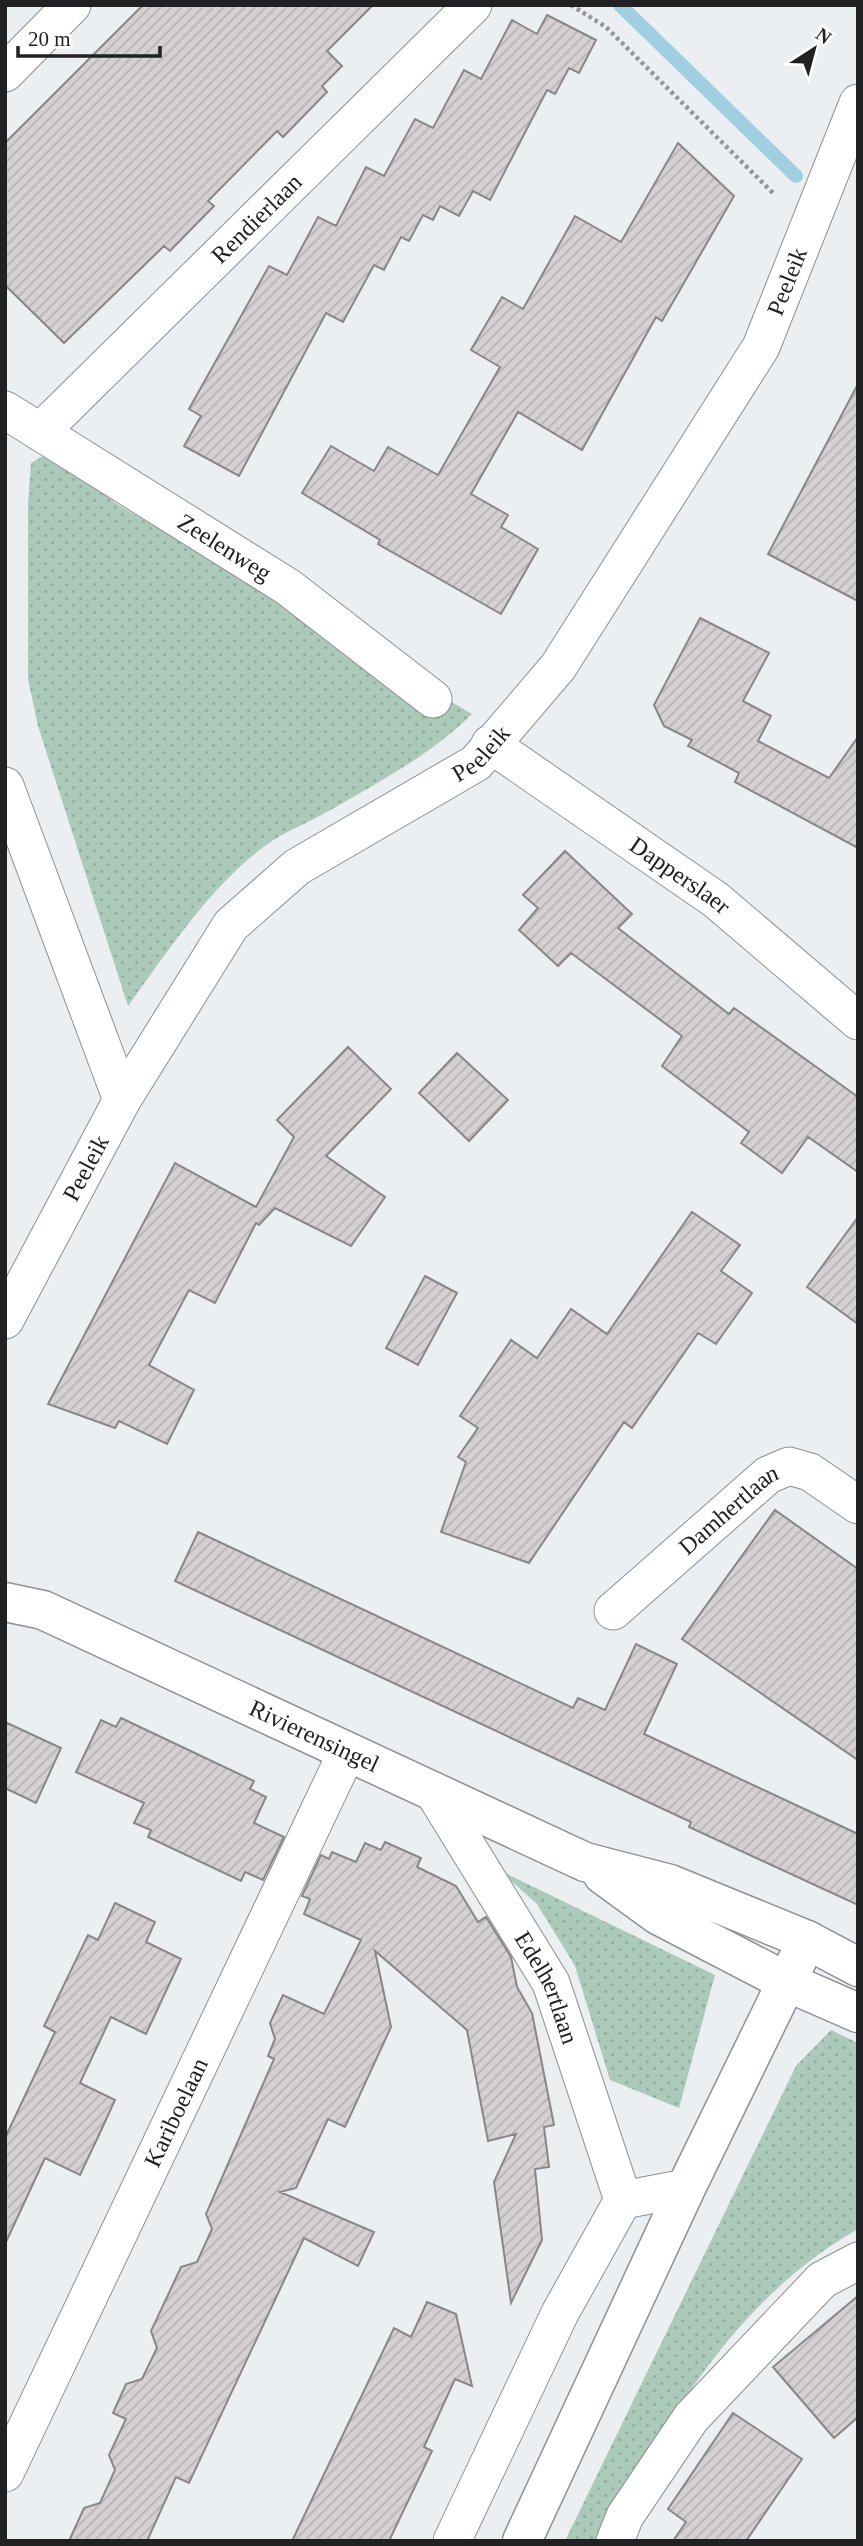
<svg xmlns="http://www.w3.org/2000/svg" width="863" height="2546" font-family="Georgia,serif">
	<defs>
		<pattern id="grass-dots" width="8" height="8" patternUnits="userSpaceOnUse" patternTransform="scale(1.75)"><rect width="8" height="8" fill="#abcaba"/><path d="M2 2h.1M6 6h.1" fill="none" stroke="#93ada0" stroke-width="1.8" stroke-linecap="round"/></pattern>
		<pattern id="building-hatch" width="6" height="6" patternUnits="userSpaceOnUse" patternTransform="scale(1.75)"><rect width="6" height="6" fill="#d5d1d3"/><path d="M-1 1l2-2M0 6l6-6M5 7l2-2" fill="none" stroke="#b7b3b5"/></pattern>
	</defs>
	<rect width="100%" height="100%" fill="#eceff2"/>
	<path fill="url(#grass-dots)" d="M 50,452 L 76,469 L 115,503 L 472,714 C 431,755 377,783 327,812 C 310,822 291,829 275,839 C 217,876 168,951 128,1006 L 38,726 L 28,679 L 28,504 L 31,463 Z
		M 499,1870 L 715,1975 L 679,2108 L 610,2080 L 575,1966 L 537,1904 Z
		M 831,2030 L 858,2043 L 858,2229 C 734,2300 667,2421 599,2541 L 565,2541 L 796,2066 Z"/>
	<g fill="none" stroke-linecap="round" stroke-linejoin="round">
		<path stroke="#9fcfe1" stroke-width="14" d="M 620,5 L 796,176"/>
	</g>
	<path fill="url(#building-hatch)" stroke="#8a8688" stroke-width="2" d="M 143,5 L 373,5 L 327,51 L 342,66 L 322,86 L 327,92 L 283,137 L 277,131 L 208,201 L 214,206 L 170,251 L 164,246 L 64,343 L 5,285 L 5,143 Z
		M 547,15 L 596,40 L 579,73 L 569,68 L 555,94 L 547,90 L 490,200 L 473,191 L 459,216 L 440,206 L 433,220 L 423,215 L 409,241 L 401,237 L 384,270 L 374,265 L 343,322 L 326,313 L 239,476 L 184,446 L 201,416 L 189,409 L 269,266 L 287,275 L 318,217 L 336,226 L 366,167 L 384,176 L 415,119 L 433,128 L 464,70 L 481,79 L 512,20 L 537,34 Z
		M 678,143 L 734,196 L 662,321 L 656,317 L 582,450 L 518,412 L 471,494 L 508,515 L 501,527 L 538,549 L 501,614 L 378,544 L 380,540 L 302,493 L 331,446 L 374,471 L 388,447 L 438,475 L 500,367 L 471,350 L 502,297 L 523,309 L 575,216 L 621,242 Z
		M 858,384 L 858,601 L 768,554 Z
		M 700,618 L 769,653 L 743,701 L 771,716 L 758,741 L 829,778 L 858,737 L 858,848 L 735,782 L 739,773 L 688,746 L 692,740 L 664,726 L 654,705 Z
		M 565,851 L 632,914 L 618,928 L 729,1014 L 734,1008 L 858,1097 L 858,1172 L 808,1137 L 782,1173 L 741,1143 L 749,1132 L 662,1066 L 682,1036 L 571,953 L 558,966 L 519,930 L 538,908 L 523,895 Z
		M 348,1047 L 391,1089 L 326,1156 L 385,1197 L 351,1246 L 275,1208 L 259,1225 L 256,1223 L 215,1303 L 189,1290 L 149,1365 L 194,1390 L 167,1444 L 119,1421 L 115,1428 L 48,1404 L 175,1163 L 256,1207 L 294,1137 L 277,1120 Z
		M 457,1053 L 508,1100 L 469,1141 L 419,1093 Z
		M 692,1212 L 740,1245 L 721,1271 L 752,1293 L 716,1344 L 698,1333 L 632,1428 L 624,1422 L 529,1563 L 441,1532 L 466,1462 L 458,1457 L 478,1428 L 460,1416 L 511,1340 L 537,1358 L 571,1309 L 607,1334 Z
		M 858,1217 L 858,1324 L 807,1287 Z
		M 425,1276 L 457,1293 L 418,1365 L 386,1348 Z
		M 775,1510 L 858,1569 L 858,1760 L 682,1639 Z
		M 198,1532 L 573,1708 L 578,1698 L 605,1710 L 636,1644 L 677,1664 L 644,1734 L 858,1834 L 858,1905 L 689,1827 L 691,1822 L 175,1581 Z
		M 121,1718 L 254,1781 L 250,1789 L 266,1797 L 254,1823 L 284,1837 L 263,1880 L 245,1872 L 241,1881 L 148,1837 L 151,1830 L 134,1823 L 144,1803 L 76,1772 L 101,1720 L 116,1727 Z
		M 5,1722 L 61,1748 L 36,1803 L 5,1788 Z
		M 385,1842 L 421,1858 L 417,1867 L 456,1886 L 478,1922 L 486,1917 L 511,1957 L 517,1987 L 532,2013 L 554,2125 L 544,2127 L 549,2167 L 535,2169 L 542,2240 L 511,2303 L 494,2182 L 516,2134 L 488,2141 L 467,2030 L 375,1951 L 391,2027 L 345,2127 L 328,2119 L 296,2188 L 280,2192 L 374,2232 L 358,2266 L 304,2238 L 189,2483 L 176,2477 L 147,2541 L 69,2541 L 84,2508 L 100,2503 L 115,2470 L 109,2455 L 126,2419 L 113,2413 L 126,2384 L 142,2379 L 157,2348 L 151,2331 L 168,2295 L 181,2267 L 197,2262 L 212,2229 L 206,2214 L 274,2059 L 268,2056 L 275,2039 L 270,2023 L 283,1995 L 324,2014 L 361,1940 L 304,1914 L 310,1899 L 302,1896 L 321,1855 L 329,1859 L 332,1852 L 356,1862 L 365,1843 L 381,1850 Z
		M 115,1903 L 155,1922 L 146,1942 L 181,1959 L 146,2034 L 111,2017 L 80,2083 L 115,2100 L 98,2137 L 80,2175 L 45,2158 L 5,2244 L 5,2138 L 55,2032 L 44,2026 L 88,1935 L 98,1940 Z
		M 858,2296 L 858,2417 L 834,2438 L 773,2367 Z
		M 427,2302 L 456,2314 L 472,2386 L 455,2379 L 424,2447 L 432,2451 L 389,2541 L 292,2541 L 394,2328 L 411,2337 Z
		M 733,2413 L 802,2459 L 746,2541 L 673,2541 L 686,2522 L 668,2509 Z"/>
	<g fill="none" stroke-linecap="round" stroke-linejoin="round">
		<g stroke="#8e9093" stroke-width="39">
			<g id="street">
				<path d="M 5,73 L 72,5"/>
				<path id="s1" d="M 5,410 L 288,587 L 433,699"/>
				<path id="s2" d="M 40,432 L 473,5"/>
				<path id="s3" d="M 490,744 L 716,900 L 858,1021"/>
				<path d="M 5,786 L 122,1100"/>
				<path id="s4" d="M 5,1320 L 122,1100 L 231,925 L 297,867 L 476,763 L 558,667 L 761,347 L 858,103"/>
				<path id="s5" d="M 613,1611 L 768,1475 L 789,1466 L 810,1472 L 858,1505"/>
				<path id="s6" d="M 433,1791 L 551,1983 L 623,2200 L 560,2313 L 452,2541"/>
				<path d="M 623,2200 L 686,2188"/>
				<path id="s7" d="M 5,2473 L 347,1752"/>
				<path d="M 615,2541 L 625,2516 L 691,2418 L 822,2280 L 858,2261"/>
			</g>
		</g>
		<g stroke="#8e9093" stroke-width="41">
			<g id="secondary">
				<path id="s8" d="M 5,1602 L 43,1610 L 585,1862 L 670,1884 L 807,1940 L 858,1967"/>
				<path d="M 603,1875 L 658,1915 L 787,1982 L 858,2013"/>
				<path d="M 522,2541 L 686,2188 L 807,1940"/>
			</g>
		</g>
		<path stroke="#939597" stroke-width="4.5" stroke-dasharray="3.5 3.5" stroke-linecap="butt" d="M 571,5 L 606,27 L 775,195"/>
		<use href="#street" stroke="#fff" stroke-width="37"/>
		<use href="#secondary" stroke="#fff" stroke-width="38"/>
	</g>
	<g text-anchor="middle" stroke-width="5" stroke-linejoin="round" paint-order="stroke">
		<g font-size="24" fill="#212123" stroke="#fff">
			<text dy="8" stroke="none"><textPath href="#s2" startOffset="304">Rendierlaan</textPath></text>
			<text dy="8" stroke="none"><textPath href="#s4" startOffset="1326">Peeleik</textPath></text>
			<text dy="8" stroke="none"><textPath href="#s1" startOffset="259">Zeelenweg</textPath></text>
			<text dy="8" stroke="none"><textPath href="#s4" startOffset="760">Peeleik</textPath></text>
			<text dy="8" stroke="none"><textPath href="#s3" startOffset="231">Dapperslaer</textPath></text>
			<text dy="8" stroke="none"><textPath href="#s4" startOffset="172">Peeleik</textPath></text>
			<text dy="8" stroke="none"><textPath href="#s5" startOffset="154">Damhertlaan</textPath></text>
			<text dy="8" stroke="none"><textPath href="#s8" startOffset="338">Rivierensingel</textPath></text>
			<text dy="8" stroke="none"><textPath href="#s6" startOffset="228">Edelhertlaan</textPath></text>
			<text dy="8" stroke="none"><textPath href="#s7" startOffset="399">Kariboelaan</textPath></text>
		</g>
	</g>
	<rect width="863" height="2546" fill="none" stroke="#212123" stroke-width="14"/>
	<g transform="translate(814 49) rotate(36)" stroke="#ffffff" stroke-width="5" paint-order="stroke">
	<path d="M0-5L12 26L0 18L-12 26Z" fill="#212123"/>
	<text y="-10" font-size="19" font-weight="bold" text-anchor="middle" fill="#212123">N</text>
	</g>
	<path d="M18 46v10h142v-10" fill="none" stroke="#212123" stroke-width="3.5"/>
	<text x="28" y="46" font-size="21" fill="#212123" stroke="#ffffff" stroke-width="5" paint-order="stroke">20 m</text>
</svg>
